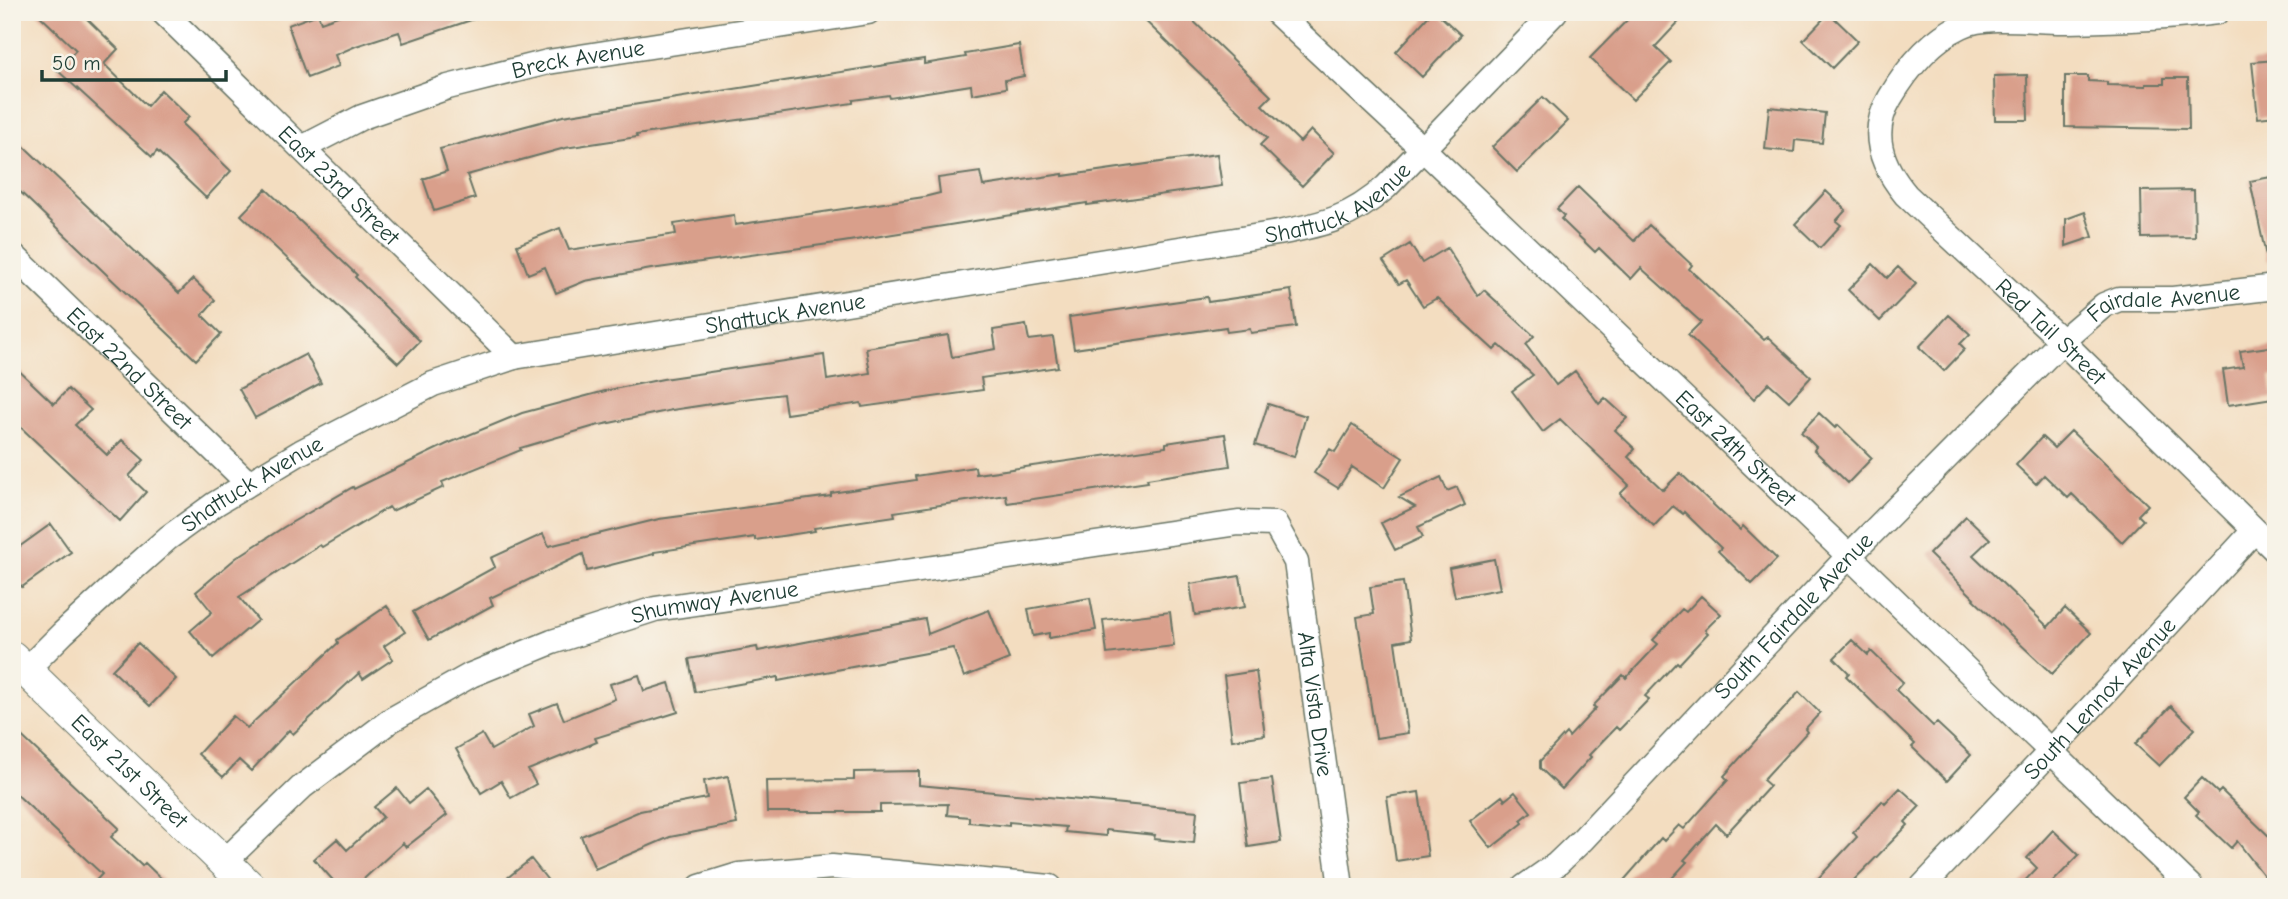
<svg xmlns="http://www.w3.org/2000/svg" width="2288" height="899" font-family="'Comic Neue',sans-serif">
	<rect width="100%" height="100%" fill="#f7f3e8"/>
	<filter id="ink" filterUnits="userSpaceOnUse"><feTurbulence type="fractalNoise" baseFrequency=".0143" numOctaves="2"/><feDisplacementMap in="SourceGraphic" scale="14" xChannelSelector="R" yChannelSelector="G"/><feConvolveMatrix kernelMatrix="1 2 1 2 8 2 1 2 1" color-interpolation-filters="sRGB"/></filter>
	<filter id="wash" filterUnits="userSpaceOnUse"><feTurbulence type="fractalNoise" baseFrequency=".00686" numOctaves="4" result="noise"/><feDisplacementMap in="SourceGraphic" scale="28" xChannelSelector="R" yChannelSelector="G"/><feGaussianBlur stdDeviation="1.57" result="paint"/><feColorMatrix in="noise" values="0 0 0 0 0 0 0 0 0 0 0 0 0 0 0 0 0 1.4 0 .05"/><feComposite in="paint" operator="in"/></filter>
	<g filter="url(#wash)">
		<rect width="100%" height="100%" fill="#f3ddc0"/>
		<g id="blocks">
			<path fill="#d99f8b" d="M 36,12 L 80,12 L 118,49 L 104,64 L 147,106 L 161,90 L 189,117 L 182,124 L 231,171 L 206,198 L 157,151 L 152,157 L 57,70 L 76,50 Z
				M 349,12 L 482,12 L 483,16 L 403,43 L 399,32 L 356,46 L 335,55 L 339,66 L 307,78 L 288,25 L 318,14 L 321,22 Z
				M 1136,12 L 1184,12 L 1271,96 L 1262,105 L 1300,142 L 1311,130 L 1334,153 L 1302,186 L 1260,145 L 1267,138 Z
				M 1432,12 L 1436,12 L 1461,35 L 1422,77 L 1396,52 Z
				M 1635,12 L 1688,12 L 1655,47 L 1671,62 L 1633,100 L 1590,58 Z
				M 1829,13 L 1858,41 L 1832,68 L 1803,40 Z
				M 1019,45 L 1024,76 L 1005,80 L 1006,88 L 972,94 L 971,85 L 890,98 L 889,95 L 853,100 L 853,103 L 636,135 L 637,137 L 565,148 L 467,175 L 475,198 L 434,211 L 423,179 L 447,171 L 440,149 L 563,116 L 924,59 L 924,64 L 966,57 L 965,54 Z
				M 2276,60 L 2276,116 L 2258,118 L 2252,62 Z
				M 2027,75 L 2028,120 L 1995,120 L 1994,76 Z
				M 2065,76 L 2088,76 L 2088,81 L 2107,82 L 2107,85 L 2146,86 L 2146,84 L 2164,84 L 2164,78 L 2188,78 L 2189,129 L 2065,127 Z
				M 1543,97 L 1568,121 L 1517,172 L 1492,147 Z
				M 1769,107 L 1825,113 L 1822,143 L 1795,140 L 1794,152 L 1765,149 Z
				M 12,135 L 179,293 L 193,279 L 215,300 L 202,315 L 221,334 L 196,360 L 12,184 Z
				M 1217,154 L 1222,186 L 1087,205 L 1087,203 L 843,242 L 651,269 L 585,281 L 556,293 L 545,267 L 528,274 L 517,245 L 560,228 L 569,250 L 676,234 L 674,224 L 734,215 L 735,225 L 924,197 L 940,193 L 938,178 L 980,172 L 983,186 L 1063,174 L 1063,176 Z
				M 2276,176 L 2276,260 L 2267,261 L 2250,181 Z
				M 1578,187 L 1634,241 L 1649,225 L 1692,265 L 1689,269 L 1764,340 L 1768,337 L 1811,377 L 1789,401 L 1769,383 L 1754,399 L 1688,335 L 1701,322 L 1641,268 L 1631,279 L 1599,248 L 1595,252 L 1561,219 L 1564,216 L 1557,209 Z
				M 266,189 L 357,275 L 355,277 L 420,341 L 398,363 L 241,215 Z
				M 2194,190 L 2195,237 L 2142,238 L 2141,191 Z
				M 1826,191 L 1846,210 L 1836,221 L 1841,225 L 1820,248 L 1795,224 Z
				M 2085,212 L 2093,237 L 2066,246 L 2066,219 Z
				M 1410,244 L 1422,263 L 1447,248 L 1478,296 L 1484,290 L 1534,336 L 1526,345 L 1556,385 L 1575,371 L 1599,404 L 1605,398 L 1627,418 L 1615,430 L 1635,449 L 1628,457 L 1663,490 L 1680,473 L 1740,530 L 1743,526 L 1777,559 L 1752,584 L 1718,551 L 1721,548 L 1684,512 L 1683,514 L 1673,506 L 1654,526 L 1620,494 L 1629,485 L 1560,419 L 1543,432 L 1512,391 L 1533,375 L 1499,345 L 1494,350 L 1437,298 L 1423,306 L 1406,280 L 1399,284 L 1383,261 Z
				M 1873,264 L 1887,278 L 1898,267 L 1916,284 L 1880,321 L 1848,290 Z
				M 1291,290 L 1296,327 L 1251,333 L 1250,329 L 1227,332 L 1226,327 L 1074,349 L 1069,317 L 1207,297 L 1208,302 Z
				M 1949,315 L 1970,334 L 1960,344 L 1965,349 L 1944,371 L 1919,347 Z
				M 1026,325 L 1029,340 L 1053,337 L 1058,367 L 981,378 L 983,390 L 862,407 L 861,403 L 786,414 L 783,394 L 744,399 L 672,410 L 595,426 L 520,448 L 521,450 L 442,482 L 444,487 L 392,511 L 389,507 L 322,547 L 320,545 L 239,597 L 258,620 L 213,658 L 190,631 L 212,612 L 196,592 L 236,558 L 284,527 L 353,487 L 354,489 L 447,444 L 522,413 L 609,390 L 663,379 L 824,355 L 827,380 L 870,373 L 866,348 L 948,335 L 952,357 L 996,349 L 993,330 Z
				M 2276,346 L 2276,376 L 2270,377 L 2273,398 L 2228,405 L 2223,370 L 2243,367 L 2240,351 Z
				M 306,354 L 321,383 L 255,418 L 239,389 Z
				M 12,364 L 54,404 L 68,389 L 91,410 L 75,425 L 107,455 L 122,440 L 144,460 L 129,476 L 146,492 L 120,521 L 12,419 Z
				M 1268,404 L 1306,416 L 1294,457 L 1255,445 Z
				M 1819,413 L 1835,428 L 1838,425 L 1872,458 L 1848,483 L 1814,450 L 1816,447 L 1801,432 Z
				M 1352,425 L 1403,458 L 1384,488 L 1352,467 L 1338,488 L 1314,473 L 1330,449 L 1335,452 Z
				M 2071,431 L 2148,505 L 2138,515 L 2143,520 L 2122,542 L 2072,494 L 2068,498 L 2044,475 L 2036,484 L 2016,465 L 2042,437 L 2054,448 Z
				M 1225,434 L 1230,466 L 1147,479 L 1148,482 L 1007,503 L 1006,495 L 894,512 L 895,516 L 814,528 L 815,531 L 755,540 L 755,537 L 654,552 L 654,554 L 587,571 L 583,554 L 490,598 L 493,605 L 429,640 L 413,612 L 495,567 L 491,558 L 543,534 L 549,546 L 659,519 L 831,496 L 831,493 L 916,480 L 915,476 L 975,467 L 976,474 L 1166,447 L 1166,443 Z
				M 1441,477 L 1447,491 L 1457,487 L 1465,505 L 1418,527 L 1423,537 L 1395,550 L 1381,523 L 1415,507 L 1399,497 Z
				M 1966,516 L 1990,539 L 1973,555 L 2048,627 L 2065,608 L 2091,633 L 2052,674 L 1973,599 L 1974,598 L 1929,554 Z
				M 51,524 L 71,552 L 22,587 L 12,573 L 12,552 Z
				M 1494,559 L 1500,589 L 1455,597 L 1449,568 Z
				M 1240,576 L 1245,607 L 1195,615 L 1190,584 Z
				M 1403,582 L 1411,639 L 1395,642 L 1408,733 L 1376,738 L 1357,617 L 1374,614 L 1370,587 Z
				M 1701,596 L 1721,614 L 1705,630 L 1708,633 L 1679,664 L 1677,662 L 1645,696 L 1649,699 L 1619,730 L 1616,727 L 1589,755 L 1591,757 L 1562,789 L 1540,768 L 1540,761 L 1566,733 L 1569,737 L 1596,708 L 1593,706 L 1623,675 L 1626,678 L 1658,644 L 1653,640 L 1682,609 L 1686,612 Z
				M 1090,598 L 1096,630 L 1049,638 L 1049,633 L 1033,636 L 1028,609 Z
				M 387,606 L 405,632 L 384,646 L 393,659 L 363,679 L 359,673 L 293,734 L 289,730 L 251,771 L 239,760 L 223,777 L 198,754 L 233,716 L 247,728 L 338,643 L 337,640 Z
				M 989,610 L 1009,659 L 964,677 L 953,648 L 778,681 L 778,677 L 695,692 L 689,659 L 757,647 L 758,651 L 925,619 L 928,634 Z
				M 1170,612 L 1174,646 L 1107,654 L 1103,620 Z
				M 1852,640 L 1868,655 L 1871,651 L 1903,682 L 1896,690 L 1933,726 L 1937,723 L 1971,755 L 1947,781 L 1912,747 L 1915,744 L 1846,676 L 1849,673 L 1834,658 Z
				M 138,643 L 176,679 L 150,706 L 112,670 Z
				M 1256,671 L 1265,735 L 1232,740 L 1224,676 Z
				M 639,675 L 644,691 L 669,683 L 678,712 L 595,738 L 597,742 L 528,770 L 536,784 L 511,798 L 501,781 L 481,793 L 456,749 L 482,734 L 491,750 L 534,726 L 529,714 L 557,703 L 564,720 L 615,699 L 610,684 Z
				M 1799,692 L 1820,713 L 1805,729 L 1807,732 L 1763,780 L 1770,786 L 1726,834 L 1716,824 L 1684,860 L 1687,862 L 1664,887 L 1618,887 L 1661,838 L 1664,841 L 1679,825 L 1684,829 L 1728,780 L 1724,776 Z
				M 2171,706 L 2195,729 L 2159,766 L 2135,744 Z
				M 12,727 L 119,828 L 111,837 L 142,866 L 145,863 L 170,887 L 90,887 L 102,874 L 12,790 Z
				M 919,771 L 919,785 L 1197,811 L 1194,843 L 1154,839 L 1155,835 L 1106,830 L 1106,836 L 1065,832 L 1066,827 L 1009,822 L 1009,826 L 969,822 L 969,817 L 947,815 L 948,804 L 880,805 L 880,812 L 767,812 L 766,781 L 854,780 L 854,772 Z
				M 728,776 L 737,824 L 670,837 L 595,869 L 581,836 L 640,811 L 707,798 L 704,781 Z
				M 2202,778 L 2218,793 L 2221,790 L 2276,843 L 2276,887 L 2273,887 L 2237,841 L 2231,848 L 2196,815 L 2199,812 L 2184,797 Z
				M 1272,779 L 1281,842 L 1248,847 L 1240,783 Z
				M 397,788 L 409,803 L 426,789 L 447,815 L 406,847 L 403,843 L 355,887 L 339,887 L 314,859 L 337,839 L 347,850 L 383,817 L 374,807 Z
				M 1900,788 L 1920,806 L 1905,822 L 1908,825 L 1847,887 L 1810,887 L 1857,837 L 1853,832 L 1882,801 L 1885,804 Z
				M 1419,792 L 1428,856 L 1396,861 L 1387,797 Z
				M 1515,792 L 1531,812 L 1521,820 L 1523,823 L 1491,848 L 1470,821 L 1502,796 L 1505,800 Z
				M 2053,830 L 2079,855 L 2048,887 L 2019,887 L 2037,868 L 2027,858 Z
				M 531,859 L 553,887 L 496,887 Z"/>
		</g>
	</g>
	<g filter="url(#ink)">
		<use href="#blocks" fill-opacity="0" stroke="#697565" stroke-width="2"/>
		<g fill="none" stroke-linecap="round" stroke-linejoin="round">
			<g stroke="#697565" stroke-width="27">
				<g id="minor">
					<path id="s1" d="M 163,12 L 514,357"/>
					<path id="s2" d="M 1276,12 L 1423,149 L 1849,556 L 2191,887"/>
					<path id="s3" d="M 2217,12 C 2168,18 2117,20 2067,21 C 2036,22 1989,13 1961,26 C 1931,40 1907,69 1890,98 C 1869,133 1881,165 1906,195 L 2062,341 L 2276,551"/>
					<path id="s4" d="M 302,148 L 362,117 L 448,87 L 548,62 L 868,12"/>
					<path id="s5" d="M 12,254 L 248,483"/>
					<path id="s6" d="M 26,670 L 63,633 L 124,577 L 168,538 L 215,504 L 301,452 L 433,384 L 514,357 L 1278,233 C 1324,224 1350,219 1386,187 L 1555,12"/>
					<path id="s7" d="M 224,862 L 302,787 L 391,720 L 471,675 L 552,642 L 655,609 L 1238,523 L 1275,524 L 1296,562 L 1341,887"/>
					<path d="M 700,887 L 739,875 L 832,867 L 1050,887"/>
					<path id="s8" d="M 1524,887 L 1557,864 L 1583,839 L 1849,556 L 2062,341 L 2104,305 L 2119,299 L 2173,299 L 2276,287"/>
					<path id="s9" d="M 1922,887 L 2051,751 L 2254,531"/>
				</g>
			</g>
			<g stroke="#697565" stroke-width="34">
				<g id="tertiary">
					<path id="s10" d="M 12,657 L 250,887"/>
				</g>
			</g>
			<use href="#minor" stroke="#fff" stroke-width="24"/>
			<use href="#tertiary" stroke="#fff" stroke-width="32"/>
		</g>
	</g>
	<g text-anchor="middle" stroke-width="7" stroke-linejoin="round" paint-order="stroke">
		<g font-size="23" fill="#1f3d34" stroke="#f7f3e8">
			<text dy="8" stroke="none"><textPath href="#s4" startOffset="292">Breck Avenue</textPath></text>
			<text dy="8" stroke="none"><textPath href="#s1" startOffset="247">East 23rd Street</textPath></text>
			<text dy="8" stroke="none"><textPath href="#s6" startOffset="1428">Shattuck Avenue</textPath></text>
			<text dy="8" stroke="none"><textPath href="#s8" startOffset="882">Fairdale Avenue</textPath></text>
			<text dy="8" stroke="none"><textPath href="#s6" startOffset="861">Shattuck Avenue</textPath></text>
			<text dy="8" stroke="none"><textPath href="#s3" startOffset="665">Red Tail Street</textPath></text>
			<text dy="8" stroke="none"><textPath href="#s5" startOffset="164">East 22nd Street</textPath></text>
			<text dy="8" stroke="none"><textPath href="#s2" startOffset="634">East 24th Street</textPath></text>
			<text dy="8" stroke="none"><textPath href="#s6" startOffset="294">Shattuck Avenue</textPath></text>
			<text dy="8" stroke="none"><textPath href="#s7" startOffset="567">Shumway Avenue</textPath></text>
			<text dy="8" stroke="none"><textPath href="#s8" startOffset="383">South Fairdale Avenue</textPath></text>
			<text dy="8" stroke="none"><textPath href="#s9" startOffset="259">South Lennox Avenue</textPath></text>
			<text dy="8" stroke="none"><textPath href="#s7" startOffset="1320">Alta Vista Drive</textPath></text>
			<text dy="8" stroke="none"><textPath href="#s10" startOffset="164">East 21st Street</textPath></text>
		</g>
	</g>
	<rect width="2288" height="899" fill="none" stroke="#f7f3e8" stroke-width="42"/>
	<path d="M42 70v10h184v-10" fill="none" stroke="#1f3d34" stroke-width="3.5"/>
	<text x="52" y="70" font-size="21" fill="#1f3d34" stroke="#f7f3e8" stroke-width="5" paint-order="stroke">50 m</text>
</svg>
